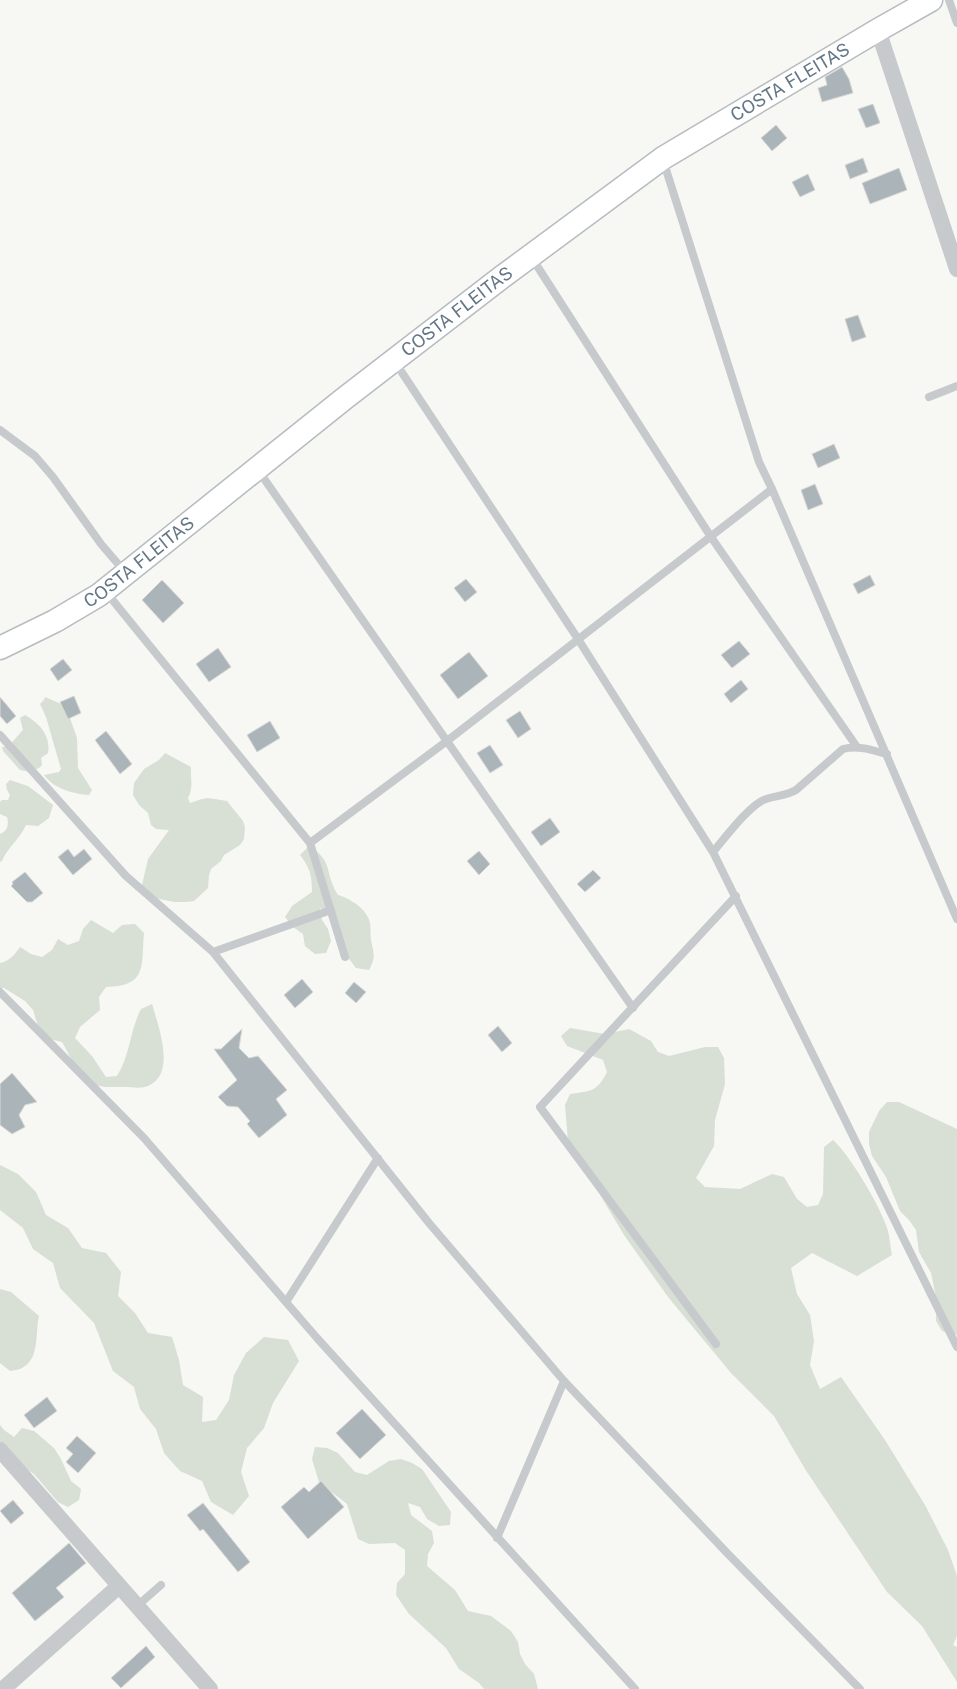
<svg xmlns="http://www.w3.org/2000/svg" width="957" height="1689" font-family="'Public Sans',sans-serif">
	<rect width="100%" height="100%" fill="#f7f7f4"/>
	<path fill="#d8dfd4" d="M 45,697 L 70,708 L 70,718 L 77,738 L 78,768 L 92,790 L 89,795 C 73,794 53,788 44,775 L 59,772 L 61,769 L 46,717 L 40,704 L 44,700 Z
		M 25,715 C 39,723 51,735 48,753 L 41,758 L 42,765 C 37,771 28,772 20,770 L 3,751 L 2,747 L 9,746 L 21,732 L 23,730 L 20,718 Z
		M 165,753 L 191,767 C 190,778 194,787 188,798 L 190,803 L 202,799 L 208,798 L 227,801 L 243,821 L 245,827 L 244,839 L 240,845 L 224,855 L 221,861 L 211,869 L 209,875 L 208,888 L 194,901 L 187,902 L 174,902 L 155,898 L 144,891 L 142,885 L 148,859 L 169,830 L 156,829 L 151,825 L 148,813 L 139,805 L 133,795 L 134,783 L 144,769 L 159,760 Z
		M 10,780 L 28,786 L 53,805 L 49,818 L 38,826 L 26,825 C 20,839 7,848 2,861 L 0,862 L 0,834 C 8,831 9,824 7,817 L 0,814 L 0,802 L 2,800 L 8,800 L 10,795 L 7,790 L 6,784 Z
		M 309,846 C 334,861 324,873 338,895 C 351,899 367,909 370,923 C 371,929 370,934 371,940 C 374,955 376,956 369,970 L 356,968 L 341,948 L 331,913 L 320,908 L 322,920 L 328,929 L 331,941 L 326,953 L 315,954 L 305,946 L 303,934 L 293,927 L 285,917 L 292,906 L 312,892 C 312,875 310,868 300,855 Z
		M 91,920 L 113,933 L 122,925 L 135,924 L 144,933 C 141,966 148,986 106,987 L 99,997 L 100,1010 L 80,1027 L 75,1038 L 92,1056 L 106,1077 L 117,1076 C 130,1056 130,1030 141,1009 L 152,1004 C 158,1026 177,1074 148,1086 C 142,1089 131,1087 124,1087 C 104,1087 98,1089 82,1075 C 74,1069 68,1051 62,1042 L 50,1039 L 40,1032 L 33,1010 L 25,1001 L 4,988 L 0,988 L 0,963 C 9,962 15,954 20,947 L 31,954 L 42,957 L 52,950 L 58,939 L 68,945 L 79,941 L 83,929 Z
		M 570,1028 L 605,1034 L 629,1029 L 651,1041 L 658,1052 L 669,1056 L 705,1047 L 718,1047 L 724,1058 L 725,1084 L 715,1120 L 714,1146 L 696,1178 L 705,1187 L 740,1189 L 772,1174 L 784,1177 L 797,1199 L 807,1207 L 818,1205 L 823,1194 L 824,1147 L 833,1140 C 850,1155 880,1206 887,1228 C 890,1236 890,1246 892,1255 L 857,1276 L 812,1253 L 791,1268 L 797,1294 L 810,1315 L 814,1341 L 810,1365 L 820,1389 L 841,1377 L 885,1440 L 925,1505 L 948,1550 L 957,1576 L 957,1636 L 953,1645 L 957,1647 L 957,1682 L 922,1626 L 887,1592 L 805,1469 L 774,1416 L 731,1373 L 668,1297 L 624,1235 L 568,1141 L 565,1105 L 570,1094 C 591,1091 597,1092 607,1072 L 603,1060 L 567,1046 L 561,1036 Z
		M 887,1102 L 899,1102 L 957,1129 L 957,1335 L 942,1331 L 936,1321 L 936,1297 L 931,1273 L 919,1252 L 916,1230 L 909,1220 L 900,1211 L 886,1177 L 872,1156 L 869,1144 L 869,1132 L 879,1111 Z
		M 0,1165 L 18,1174 L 36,1192 L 46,1215 L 68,1228 L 82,1248 L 106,1253 L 121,1272 L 118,1296 L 135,1313 L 148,1333 L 172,1337 L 179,1360 L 183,1385 L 203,1397 L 202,1422 L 216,1420 L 229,1400 L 234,1375 L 246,1353 L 264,1337 L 288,1340 L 299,1361 L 273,1403 L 264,1428 L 247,1448 L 241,1472 L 249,1496 L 233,1515 L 211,1502 L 202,1481 L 180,1471 L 164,1453 L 156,1429 L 140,1409 L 134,1387 L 113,1371 L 94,1323 L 60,1288 L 53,1263 L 33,1249 L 23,1228 L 0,1210 Z
		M 0,1289 L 11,1292 L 39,1316 C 35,1333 40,1359 22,1368 C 19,1370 13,1370 10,1371 L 0,1363 Z
		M 0,1425 L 4,1430 L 14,1437 L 22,1428 L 34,1431 L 54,1448 L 61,1459 L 71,1481 L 81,1489 L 79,1500 L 68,1507 L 58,1502 L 34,1474 L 0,1452 Z
		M 315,1447 L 327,1448 L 338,1453 L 355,1472 L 367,1475 L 389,1461 L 401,1459 L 412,1463 L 422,1469 L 451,1512 L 450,1525 L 439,1526 L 427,1519 L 420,1507 L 408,1503 L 411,1515 L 432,1531 L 434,1543 L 428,1554 L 427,1566 L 455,1590 L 468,1611 L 491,1616 L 511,1631 L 518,1642 L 520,1654 L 525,1664 L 534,1674 L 538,1689 L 484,1689 L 479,1683 L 459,1669 L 446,1648 L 409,1614 L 396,1595 L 397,1583 L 405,1574 L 405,1550 L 395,1543 L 369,1544 L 358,1539 L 347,1504 L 319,1482 L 312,1459 Z"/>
	<path fill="#abb4b9" stroke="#d9d9d6" d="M 842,67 L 849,79 L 853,93 L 822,102 L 818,88 L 827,85 L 825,77 Z
		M 873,104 L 880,123 L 866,128 L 858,109 Z
		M 776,125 L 787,138 L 772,151 L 761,138 Z
		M 863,158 L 868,172 L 850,179 L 845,165 Z
		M 899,168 L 907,190 L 870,204 L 862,183 Z
		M 808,174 L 815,190 L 800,197 L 792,182 Z
		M 858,315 L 866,337 L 852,342 L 845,319 Z
		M 834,444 L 840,458 L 818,468 L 812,454 Z
		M 815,484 L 823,504 L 808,510 L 801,490 Z
		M 870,575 L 875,585 L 858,594 L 853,584 Z
		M 466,579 L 477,592 L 465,602 L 454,588 Z
		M 162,580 L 184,603 L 163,623 L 142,600 Z
		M 739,641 L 750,654 L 732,668 L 721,655 Z
		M 218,648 L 231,667 L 209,682 L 196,664 Z
		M 469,652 L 488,676 L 458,699 L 440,675 Z
		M 63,659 L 72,670 L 58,681 L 50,669 Z
		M 741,680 L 748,689 L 731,703 L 724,694 Z
		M 74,696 L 81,713 L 68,719 L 60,702 Z
		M 0,697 L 16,716 L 7,724 L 0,716 Z
		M 520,711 L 531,729 L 518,738 L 506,720 Z
		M 270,721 L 280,738 L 257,752 L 247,735 Z
		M 106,731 L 132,764 L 120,774 L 95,740 Z
		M 490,745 L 503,765 L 490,773 L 477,753 Z
		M 550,818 L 560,832 L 541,846 L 531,832 Z
		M 68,849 L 74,857 L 84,849 L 92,859 L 73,875 L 58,857 Z
		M 479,851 L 490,864 L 479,875 L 467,861 Z
		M 593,870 L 601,878 L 585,892 L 577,884 Z
		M 25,872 L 43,893 L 32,902 L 27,902 L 11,886 L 13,884 L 12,882 Z
		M 302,979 L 313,992 L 295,1008 L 284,995 Z
		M 354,982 L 366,992 L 356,1003 L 345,993 Z
		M 498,1026 L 512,1043 L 502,1052 L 488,1035 Z
		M 242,1029 L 239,1048 L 249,1058 L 258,1056 L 287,1090 L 276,1099 L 287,1115 L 259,1138 L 247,1124 L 250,1121 L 238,1107 L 227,1106 L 218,1097 L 237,1080 L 214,1049 L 221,1049 Z
		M 12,1073 L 37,1102 L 25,1105 L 19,1115 L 25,1127 L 12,1134 L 0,1125 L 0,1084 Z
		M 47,1397 L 57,1411 L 34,1428 L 24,1415 Z
		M 362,1409 L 386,1435 L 360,1459 L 336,1433 Z
		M 77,1436 L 96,1453 L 78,1473 L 66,1462 L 73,1454 L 66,1448 Z
		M 321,1481 L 344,1507 L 308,1539 L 281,1507 L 304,1487 L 309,1492 Z
		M 13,1500 L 24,1513 L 11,1524 L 0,1511 Z
		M 203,1503 L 250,1562 L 238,1572 L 203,1529 L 200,1531 L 187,1515 Z
		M 69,1543 L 86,1563 L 56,1588 L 64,1597 L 35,1621 L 12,1593 Z
		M 146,1646 L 155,1657 L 121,1688 L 111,1678 Z"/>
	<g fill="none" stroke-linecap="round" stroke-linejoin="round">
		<g stroke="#b6bcc0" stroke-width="25">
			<g id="secondary">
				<path id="s1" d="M 0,648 L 55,621 L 99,595 L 345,398 L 502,277 L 663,158 L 878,30 L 931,0"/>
			</g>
		</g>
		<path stroke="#c6cacd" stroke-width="8" d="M 949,0 L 957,23
			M 663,160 L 759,462 L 772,489 L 957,919
			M 532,258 L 711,537 L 857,747
			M 395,362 L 578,639 L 713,852 L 957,1347
			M 929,397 L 957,386
			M 0,430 L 35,456 L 53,477 L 101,544 L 125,572
			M 258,470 L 633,1008
			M 106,592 L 310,843 L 345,957
			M 0,735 L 126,876 L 213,952 L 429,1223 L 564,1381 L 729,1555 L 860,1689
			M 310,843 L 447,741 L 772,489
			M 713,852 C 725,838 750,804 766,799 C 777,795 786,796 796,790 L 843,749 C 858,745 872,750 887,754
			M 213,952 L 331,910
			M 0,992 L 144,1138 L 317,1338 L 635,1689
			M 286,1302 L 378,1158
			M 716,1344 L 540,1107 L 736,896
			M 497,1538 L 564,1381
			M 137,1606 L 161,1585"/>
		<path stroke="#c6cacd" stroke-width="16" d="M 878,30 L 957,269
			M 0,1450 L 210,1689
			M 3,1689 L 119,1586"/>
		<use href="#secondary" stroke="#fff" stroke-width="22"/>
	</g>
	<g text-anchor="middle" stroke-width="5" stroke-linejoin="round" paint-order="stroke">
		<g font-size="18" fill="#647787" stroke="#fff">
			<text dy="6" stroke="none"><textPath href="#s1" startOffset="974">COSTA FLEITAS</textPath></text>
			<text dy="6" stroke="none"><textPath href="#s1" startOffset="569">COSTA FLEITAS</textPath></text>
			<text dy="6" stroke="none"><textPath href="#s1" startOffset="164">COSTA FLEITAS</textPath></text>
		</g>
	</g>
</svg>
